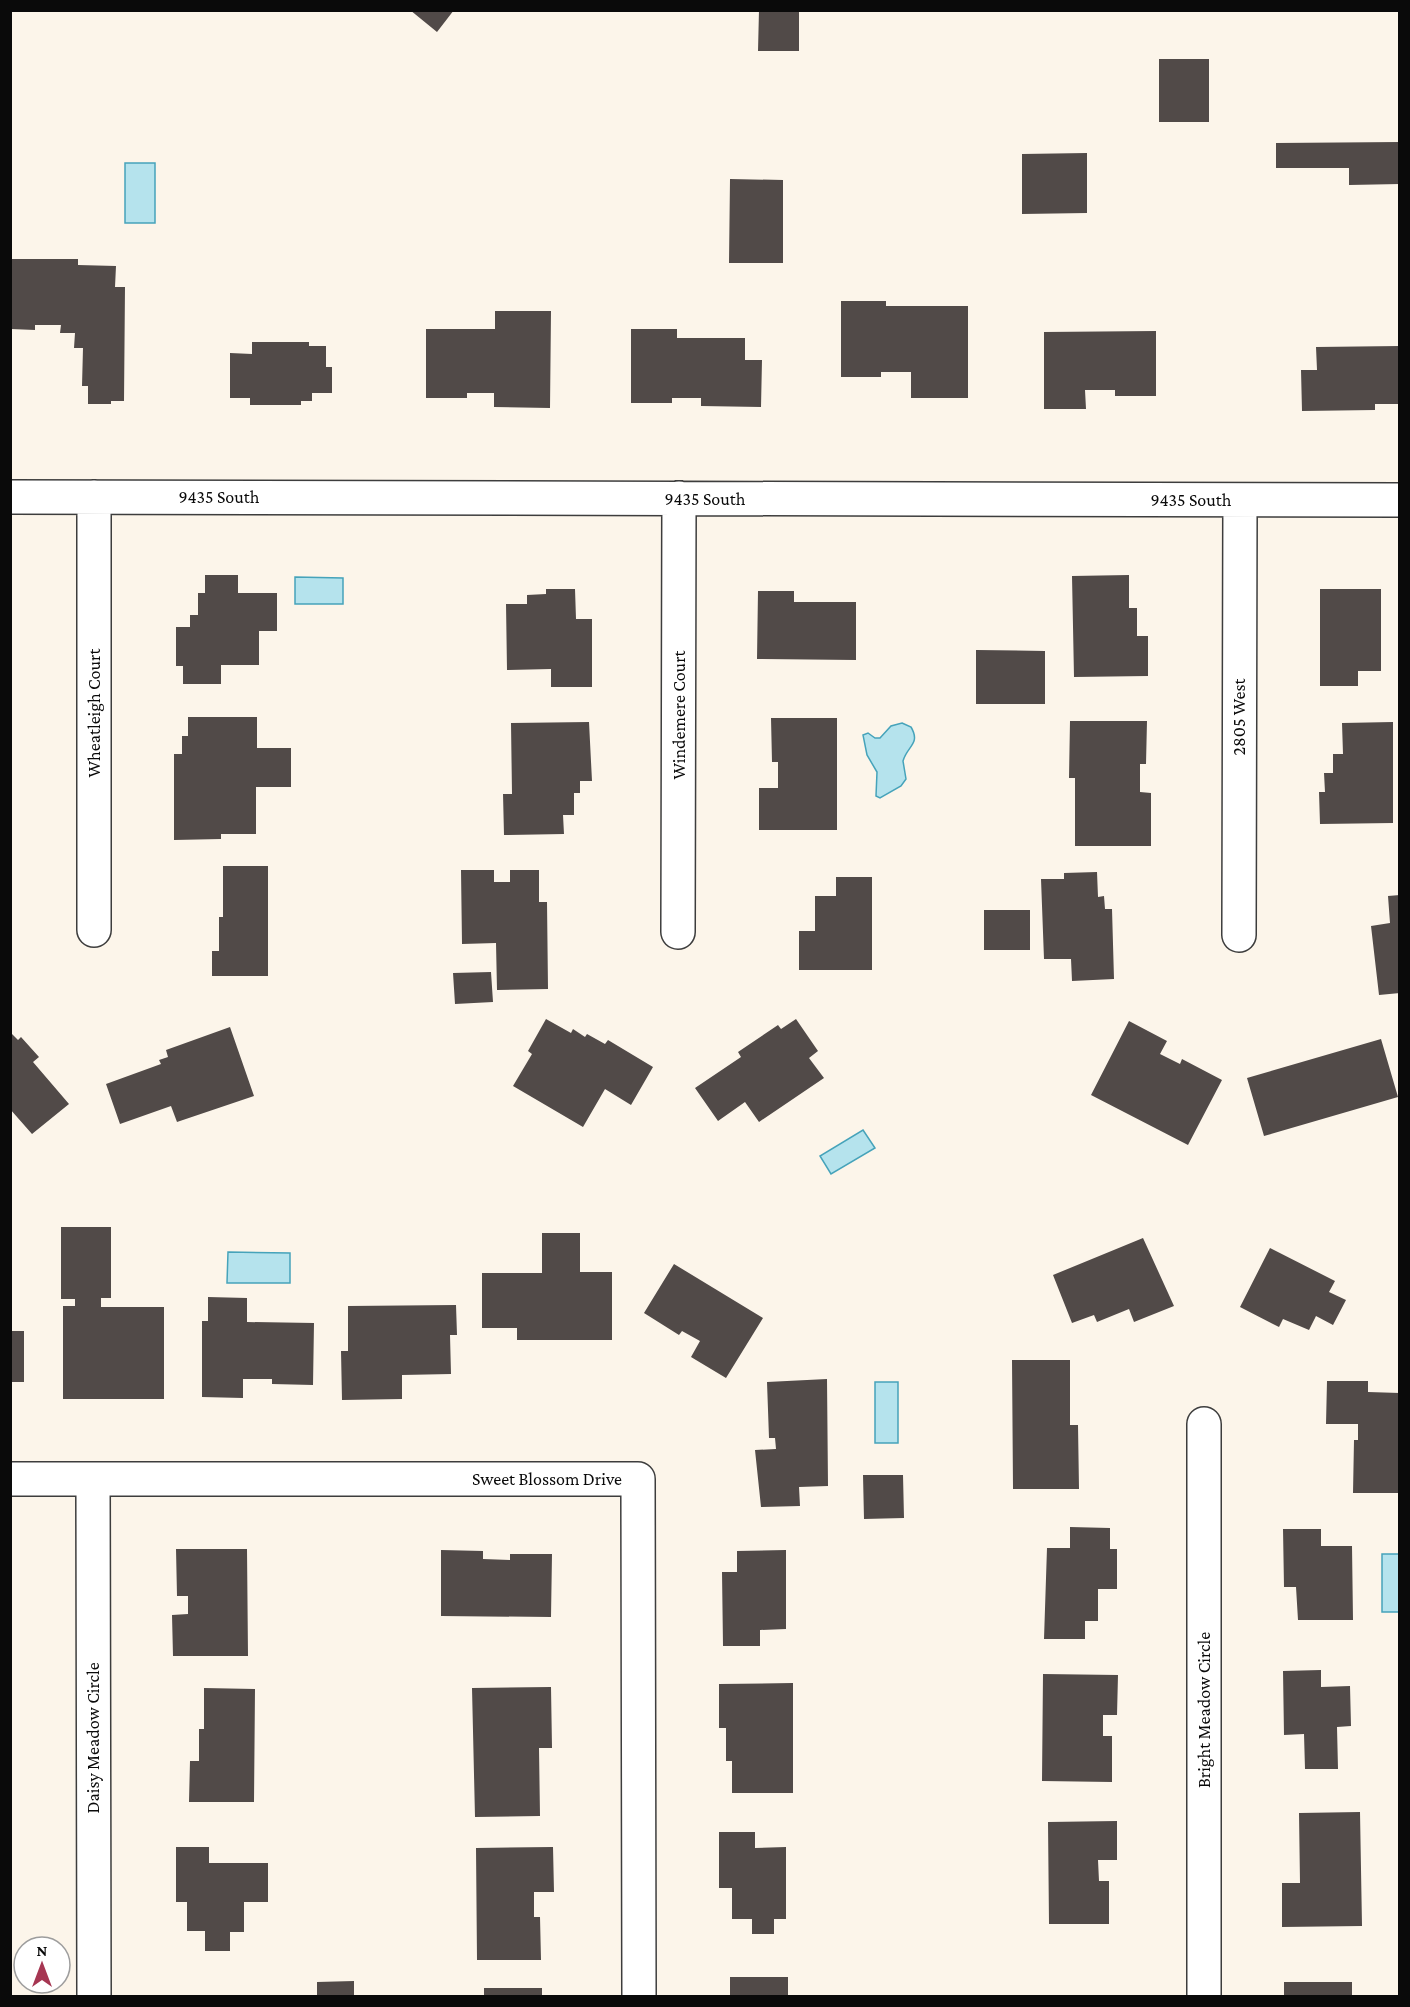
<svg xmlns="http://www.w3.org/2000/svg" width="1410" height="2007" font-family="'Crimson Pro',serif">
	<rect width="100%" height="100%" fill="#fcf5ea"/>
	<path fill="#b5e3ed" stroke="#46a3ba" stroke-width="1.5" d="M 125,163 L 155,163 L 155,223 L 125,223 Z
		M 295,577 L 343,578 L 343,604 L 295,604 Z
		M 902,723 L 911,727 C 921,744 907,746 903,761 L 906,779 L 901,786 L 880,798 L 876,796 L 877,772 L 867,755 L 863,735 L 868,733 L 875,738 L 880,738 L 891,726 Z
		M 863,1130 L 875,1148 L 831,1174 L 820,1156 Z
		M 228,1252 L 290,1253 L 290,1283 L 227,1283 Z
		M 875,1382 L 898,1382 L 898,1443 L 875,1443 Z
		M 1382,1554 L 1399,1554 L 1399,1612 L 1382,1612 Z"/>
	<path fill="#514a48" d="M 410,10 L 454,10 L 437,32 Z
		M 759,10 L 799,10 L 799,51 L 758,51 Z
		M 1159,59 L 1209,59 L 1209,122 L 1159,122 Z
		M 1400,142 L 1400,184 L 1349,185 L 1349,168 L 1276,168 L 1276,143 Z
		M 1087,153 L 1087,213 L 1022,214 L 1022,154 Z
		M 730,179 L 783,180 L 783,263 L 729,263 Z
		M 10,259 L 78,259 L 78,265 L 116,266 L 115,287 L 125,287 L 124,401 L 111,401 L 111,404 L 88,404 L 88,386 L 82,386 L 83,348 L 74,348 L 75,333 L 60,333 L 61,325 L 35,325 L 35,330 L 11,329 Z
		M 841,301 L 886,301 L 886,306 L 968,306 L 968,398 L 911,398 L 911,372 L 881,372 L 881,377 L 841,377 Z
		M 495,311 L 551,311 L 550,408 L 494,407 L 494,393 L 467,393 L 467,398 L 426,398 L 426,329 L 495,329 Z
		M 631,329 L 677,329 L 677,338 L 745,338 L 745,360 L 762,360 L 761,407 L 701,406 L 701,398 L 672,398 L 672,403 L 631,403 Z
		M 1156,331 L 1156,396 L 1115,396 L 1115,390 L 1085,390 L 1086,409 L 1044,409 L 1044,332 Z
		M 252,342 L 309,342 L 309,346 L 326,346 L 326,367 L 332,367 L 332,393 L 312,393 L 312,401 L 301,401 L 301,405 L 250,405 L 250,398 L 230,398 L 230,353 L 252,354 Z
		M 1400,346 L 1400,404 L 1375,404 L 1375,410 L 1302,411 L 1301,370 L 1317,370 L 1316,347 Z
		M 205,575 L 238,575 L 238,593 L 277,593 L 277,631 L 259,631 L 259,665 L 221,665 L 221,684 L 183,684 L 183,666 L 176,666 L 176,627 L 190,627 L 190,615 L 198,615 L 198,593 L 205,593 Z
		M 1129,575 L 1129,608 L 1137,608 L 1137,636 L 1148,636 L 1148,676 L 1074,677 L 1072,576 Z
		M 546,589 L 575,589 L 576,619 L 592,619 L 592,687 L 551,687 L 551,669 L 507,670 L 506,604 L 527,604 L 527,595 L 546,594 Z
		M 1320,589 L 1381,589 L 1381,671 L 1358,671 L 1358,686 L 1320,686 Z
		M 758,591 L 794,591 L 794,602 L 856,602 L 856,660 L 757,659 Z
		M 976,650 L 1045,651 L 1045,704 L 976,704 Z
		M 188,717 L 257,717 L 257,748 L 291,748 L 291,787 L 256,787 L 256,834 L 221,834 L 221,839 L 174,840 L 174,754 L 182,754 L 182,736 L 188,736 Z
		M 771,718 L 837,718 L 837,830 L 759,830 L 759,788 L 778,788 L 778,762 L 772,762 Z
		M 1070,721 L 1147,721 L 1146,764 L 1140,764 L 1140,792 L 1151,793 L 1151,846 L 1075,846 L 1075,778 L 1069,778 Z
		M 589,722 L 592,781 L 580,781 L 580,793 L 574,793 L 574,815 L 563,815 L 564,834 L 504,835 L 503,794 L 512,794 L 511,723 Z
		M 1393,722 L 1393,823 L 1320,824 L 1319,792 L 1325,792 L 1324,773 L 1333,773 L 1333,754 L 1343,754 L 1342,723 Z
		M 223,866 L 268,866 L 268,976 L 212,976 L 212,951 L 219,951 L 219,917 L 223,917 Z
		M 461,870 L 494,870 L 494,882 L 510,882 L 510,870 L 539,870 L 539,902 L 547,902 L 548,989 L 497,990 L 496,943 L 462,944 Z
		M 1097,872 L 1098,897 L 1104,896 L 1105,909 L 1112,909 L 1114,979 L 1072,981 L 1071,959 L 1044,959 L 1041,879 L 1064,879 L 1064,873 Z
		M 836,877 L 872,877 L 872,970 L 799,970 L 799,931 L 815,931 L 815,896 L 836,896 Z
		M 1400,895 L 1400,993 L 1379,995 L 1371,926 L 1390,923 L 1388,896 Z
		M 984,910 L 1030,910 L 1030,950 L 984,950 Z
		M 491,972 L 493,1002 L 455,1004 L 453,973 Z
		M 546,1019 L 571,1033 L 573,1029 L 585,1037 L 587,1034 L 605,1044 L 608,1040 L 653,1067 L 631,1105 L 605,1089 L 583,1127 L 513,1086 L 532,1054 L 528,1051 Z
		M 796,1019 L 818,1051 L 809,1058 L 824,1078 L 759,1122 L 745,1102 L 718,1121 L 695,1088 L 741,1057 L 738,1052 L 778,1025 L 781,1029 Z
		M 1129,1021 L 1167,1041 L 1160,1054 L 1180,1064 L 1182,1059 L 1222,1080 L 1188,1145 L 1091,1095 Z
		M 230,1027 L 254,1096 L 177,1122 L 171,1106 L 120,1124 L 106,1084 L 161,1064 L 159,1060 L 168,1057 L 166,1050 Z
		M 10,1032 L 18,1040 L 21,1037 L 39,1057 L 33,1062 L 69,1104 L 32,1134 L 10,1109 Z
		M 1381,1039 L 1398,1097 L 1264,1136 L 1247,1078 Z
		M 61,1227 L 111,1227 L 111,1298 L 101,1298 L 101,1307 L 164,1307 L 164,1399 L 63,1399 L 63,1306 L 75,1306 L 75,1299 L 61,1299 Z
		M 542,1233 L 580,1233 L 580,1272 L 612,1272 L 612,1340 L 517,1340 L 517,1328 L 482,1328 L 482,1273 L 542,1273 Z
		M 1143,1238 L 1174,1306 L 1134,1322 L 1129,1309 L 1097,1322 L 1094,1315 L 1072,1323 L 1053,1275 Z
		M 1270,1248 L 1335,1281 L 1329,1292 L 1346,1300 L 1333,1325 L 1316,1316 L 1309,1330 L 1283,1319 L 1279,1327 L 1240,1307 Z
		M 674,1264 L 763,1318 L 726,1378 L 691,1357 L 700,1341 L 682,1331 L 679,1335 L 644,1313 Z
		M 208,1297 L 247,1298 L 247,1322 L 314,1323 L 313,1385 L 272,1384 L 272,1379 L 243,1379 L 243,1398 L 202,1397 L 202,1321 L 208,1321 Z
		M 456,1305 L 457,1335 L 450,1335 L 451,1374 L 402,1375 L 402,1399 L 342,1400 L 341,1351 L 348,1351 L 348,1306 Z
		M 10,1331 L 24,1331 L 24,1382 L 10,1382 Z
		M 1012,1360 L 1070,1360 L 1070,1425 L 1078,1425 L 1079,1489 L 1013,1489 Z
		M 827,1379 L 828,1486 L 799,1487 L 800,1506 L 761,1507 L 755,1450 L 776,1449 L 775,1438 L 769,1438 L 767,1382 Z
		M 1327,1381 L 1368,1381 L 1368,1392 L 1400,1393 L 1400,1493 L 1353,1493 L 1354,1440 L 1358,1440 L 1358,1424 L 1326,1424 Z
		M 863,1475 L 903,1475 L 904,1518 L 864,1519 Z
		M 1070,1527 L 1110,1528 L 1110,1549 L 1117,1549 L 1117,1589 L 1098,1589 L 1098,1621 L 1085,1621 L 1085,1639 L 1044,1639 L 1047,1548 L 1070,1548 Z
		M 1283,1529 L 1321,1529 L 1321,1546 L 1352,1546 L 1353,1620 L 1298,1620 L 1296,1587 L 1284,1587 Z
		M 176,1549 L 247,1549 L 248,1656 L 173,1656 L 172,1615 L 188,1614 L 188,1596 L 177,1596 Z
		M 441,1550 L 483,1551 L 483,1559 L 510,1560 L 510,1554 L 552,1554 L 551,1617 L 441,1616 Z
		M 786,1550 L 786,1629 L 760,1630 L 760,1646 L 723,1646 L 722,1572 L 737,1572 L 737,1551 Z
		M 1321,1670 L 1321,1687 L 1350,1686 L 1351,1726 L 1337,1727 L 1338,1769 L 1305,1769 L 1304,1734 L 1284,1735 L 1283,1671 Z
		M 1043,1674 L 1118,1675 L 1117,1715 L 1103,1715 L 1103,1736 L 1112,1736 L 1112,1782 L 1042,1781 Z
		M 793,1683 L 793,1793 L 732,1793 L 732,1761 L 726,1761 L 726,1728 L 719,1728 L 719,1684 Z
		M 551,1687 L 552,1748 L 539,1748 L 540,1816 L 475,1817 L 472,1688 Z
		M 204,1688 L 255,1689 L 254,1802 L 189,1802 L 190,1761 L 199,1761 L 199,1729 L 204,1729 Z
		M 1360,1812 L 1362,1926 L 1282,1927 L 1282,1883 L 1300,1883 L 1299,1813 Z
		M 1117,1821 L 1117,1860 L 1098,1860 L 1099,1881 L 1109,1881 L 1109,1924 L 1049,1924 L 1048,1822 Z
		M 719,1832 L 755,1832 L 755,1848 L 786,1847 L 786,1919 L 774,1919 L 774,1934 L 752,1934 L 752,1919 L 732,1919 L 732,1888 L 719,1888 Z
		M 176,1847 L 209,1847 L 209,1863 L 268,1863 L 268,1902 L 244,1902 L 244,1932 L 230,1932 L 230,1951 L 205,1951 L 205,1931 L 187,1931 L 187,1902 L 176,1902 Z
		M 553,1847 L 554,1892 L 534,1892 L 534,1917 L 540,1917 L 541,1960 L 477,1960 L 476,1848 Z
		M 730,1977 L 788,1977 L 788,1996 L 730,1996 Z
		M 354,1981 L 354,1996 L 317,1996 L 317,1982 Z
		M 1284,1982 L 1352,1982 L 1352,1996 L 1284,1996 Z
		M 484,1988 L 542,1988 L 542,1996 L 484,1996 Z"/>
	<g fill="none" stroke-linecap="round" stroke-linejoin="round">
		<g stroke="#3d3d3d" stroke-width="36">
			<path id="minor" d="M 10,497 L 1400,500
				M 94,497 L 94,930
				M 678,932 L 679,498
				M 1239,935 L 1240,500
				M 10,1479 L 638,1479 L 639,1996
				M 93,1479 L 94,1996
				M 1204,1996 L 1204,1424"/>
		</g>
		<use href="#minor" stroke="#fff" stroke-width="33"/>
	</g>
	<g text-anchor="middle" stroke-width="6" stroke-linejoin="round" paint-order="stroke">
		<g font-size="18" fill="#0a0a0a" stroke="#fff">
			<text x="219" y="503">9435 South</text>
			<text x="705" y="505">9435 South</text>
			<text x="1191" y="506">9435 South</text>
			<text transform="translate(94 713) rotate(-90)" y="6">Wheatleigh Court</text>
			<text transform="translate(679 715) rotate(-90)" y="6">Windemere Court</text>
			<text transform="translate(1239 717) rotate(-90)" y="6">2805 West</text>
			<text x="547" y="1485">Sweet Blossom Drive</text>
			<text transform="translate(1204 1710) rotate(-90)" y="6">Bright Meadow Circle</text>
			<text transform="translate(93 1738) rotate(-90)" y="6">Daisy Meadow Circle</text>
		</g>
	</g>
	<rect width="1410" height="2007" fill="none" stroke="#0a0a0a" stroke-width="24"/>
	<g transform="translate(42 1965)"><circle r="28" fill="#ffffff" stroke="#9d9d9d" stroke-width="1.5"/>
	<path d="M0-4.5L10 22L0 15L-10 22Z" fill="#a63652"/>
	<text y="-9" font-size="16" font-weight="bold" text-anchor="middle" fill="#0a0a0a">N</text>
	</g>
</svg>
